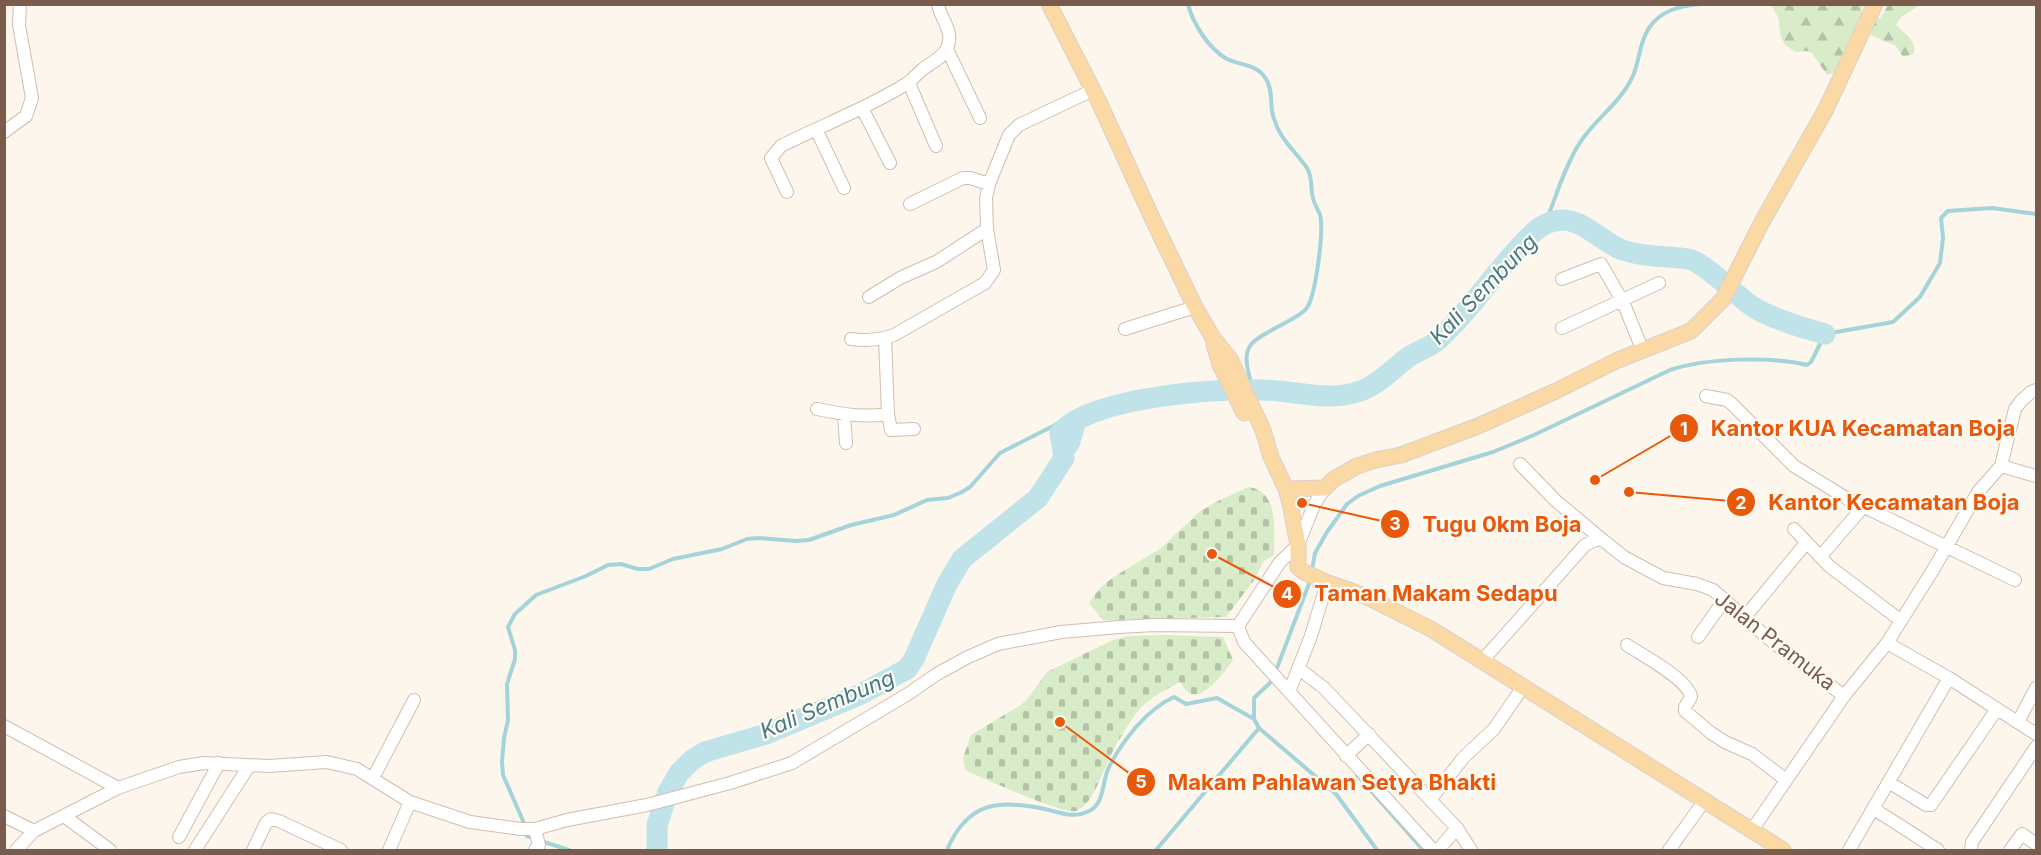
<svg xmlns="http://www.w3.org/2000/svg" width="2041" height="855" font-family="Inter,sans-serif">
	<defs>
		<pattern id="forest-firs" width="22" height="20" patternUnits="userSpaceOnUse" patternTransform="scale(1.5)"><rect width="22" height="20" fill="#d8ecc9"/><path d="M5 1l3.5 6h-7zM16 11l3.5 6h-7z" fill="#b4c2a5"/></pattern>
		<pattern id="cemetery-stones" width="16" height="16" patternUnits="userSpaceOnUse" patternTransform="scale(1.5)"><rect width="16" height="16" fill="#d8ecc9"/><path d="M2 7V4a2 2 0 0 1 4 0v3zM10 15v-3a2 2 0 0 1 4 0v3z" fill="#b4c2a5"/></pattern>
	</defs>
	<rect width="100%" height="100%" fill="#fdf6ec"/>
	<path fill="url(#forest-firs)" d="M 1771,5 L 1863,5 L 1861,11 L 1880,19 L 1888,5 L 1920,5 L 1901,17 L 1896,25 C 1904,33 1919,42 1913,54 L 1903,57 L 1896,46 L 1856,29 L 1837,69 L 1833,73 L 1827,75 L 1812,53 L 1807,51 L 1796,52 L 1786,46 L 1781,37 L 1778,17 Z"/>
	<path fill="url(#cemetery-stones)" d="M 1248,487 C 1280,490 1274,533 1274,555 L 1264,561 L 1254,580 L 1226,617 L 1110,620 L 1103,620 L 1089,603 L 1100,588 L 1112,578 L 1161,548 L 1198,513 L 1214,503 Z
		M 1164,635 L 1223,637 L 1233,660 C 1226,670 1204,701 1189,693 C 1185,691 1183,685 1180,682 C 1162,692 1144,700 1133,718 C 1125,730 1116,744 1110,757 C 1102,772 1093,805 1076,811 C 1064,815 981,777 965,770 L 963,758 L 971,735 L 1021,705 L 1028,698 L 1047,672 L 1113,640 L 1129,636 Z"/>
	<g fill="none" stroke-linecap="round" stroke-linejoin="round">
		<path stroke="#a5d3da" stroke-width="4" d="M 1188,4 C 1193,24 1209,49 1227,59 C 1242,66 1257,64 1266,79 C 1274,92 1269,106 1274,119 C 1280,139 1295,151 1307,168 C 1313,178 1310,187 1313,198 C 1314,204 1318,209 1320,215 C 1324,230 1316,297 1306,309 C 1297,320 1257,334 1250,346 C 1242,358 1250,377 1253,390
			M 1545,224 C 1556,197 1564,168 1579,144 C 1594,120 1618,105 1631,80 C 1640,64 1638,44 1649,28 C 1661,10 1680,6 1700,4
			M 1312,570 L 1315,553 L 1327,532 L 1347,504 L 1358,496 L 1380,486 L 1493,452 L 1534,435 L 1670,370 C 1706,358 1770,356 1807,365 L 1811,362 L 1825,334 L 1893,322 L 1920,297 L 1940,263 L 1943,238 L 1941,218 L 1948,211 L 1992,208 L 2036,214
			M 1310,581 L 1272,681 L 1254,698 L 1254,719 L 1259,728 L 1336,794 L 1377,850
			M 1357,775 L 1423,850
			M 534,838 L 527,836 L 524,823 L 503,775 L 502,761 L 504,738 L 508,720 L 507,684 L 515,659 L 515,650 L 508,627 L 515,614 L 536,595 L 586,576 L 608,565 L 621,564 L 638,569 L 649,569 L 673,559 L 722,549 L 747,539 L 759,538 L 796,541 L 809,540 L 851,525 L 894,515 L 927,500 L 948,498 L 962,492 L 970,487 L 1000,453 L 1061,422 L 1067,424
			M 541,841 L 569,850
			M 947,850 C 968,800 1001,799 1049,810 C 1064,814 1075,818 1089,811 C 1105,804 1102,780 1109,767 C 1123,740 1146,710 1174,697 L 1186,704 L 1217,698 L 1254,719
			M 1156,850 L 1259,728"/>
		<path stroke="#bfe3e8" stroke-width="12" d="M 1064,458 L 1074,444 L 1081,419"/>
		<path stroke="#bfe3e8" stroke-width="21" d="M 657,850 L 657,825 L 668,792 L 679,773 L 692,760 L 705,752 L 766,734 L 861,694 L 907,669 L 914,659 L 947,584 L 962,559 L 1038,498 L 1064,458 L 1060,433 C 1089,397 1218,388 1264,390 C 1298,391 1330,403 1363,390 C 1380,383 1393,369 1407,358 C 1417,351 1429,348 1438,340 C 1468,313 1489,280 1516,251 C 1524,242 1532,232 1542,226 C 1549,222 1556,220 1564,220 C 1586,222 1601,241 1620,249 C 1636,255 1653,256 1669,257 C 1677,258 1685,258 1692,260 C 1712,269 1734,294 1753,307 C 1772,319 1804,328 1825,334"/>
		<g stroke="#d1beb0" stroke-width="14">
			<path id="minor" d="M 947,49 L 980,118
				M 909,83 L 936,146
				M 862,108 L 890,163
				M 816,129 L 844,188
				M 4,132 L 26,116 L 32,98 L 19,25 L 20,4
				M 787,192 L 771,158 L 781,146 C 822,125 866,109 906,84 C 912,80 917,74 923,69 C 931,63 943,57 947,48 C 955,31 940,19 938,4
				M 910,204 L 963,178 L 970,178 L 989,184
				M 1562,279 L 1601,264 L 1623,302 L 1643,351
				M 869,297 L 900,278 L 936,262 L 987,229
				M 1562,328 L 1659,283
				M 1125,329 L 1195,307
				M 885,338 L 888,414 L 891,430 L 914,429
				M 851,339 C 866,341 880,340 894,335 L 985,283 L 994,270 L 987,229 L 986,198 L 989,184 L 1009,135 L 1019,125 L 1093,90
				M 1706,396 L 1727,400 L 1732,404 L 1794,466 L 1846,498 L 2015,580
				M 817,409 C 842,414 863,418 888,414
				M 844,415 L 846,443
				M 1520,464 L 1556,501 L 1604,541
				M 2001,466 L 2036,476
				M 1325,488 L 1314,505 L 1298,545 L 1280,562 L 1238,626 L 1244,642 L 1433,850
				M 1794,529 L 1829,566 L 1900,620
				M 1820,557 L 1864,506
				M 1745,617 L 1806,543
				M 1698,637 L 1725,599
				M 1887,643 L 1933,570 L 1978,492 L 2001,466 L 2015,409 L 2021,401 L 2031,392 L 2036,390
				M 1627,645 C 1642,655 1688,679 1691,697 L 1685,707 L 1685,711 L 1711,733 L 1725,742 L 1752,754 L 1786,780
				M 1482,661 L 1585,545 L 1598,539 L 1604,541 L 1624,557 L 1663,578 L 1697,584 L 1713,590 L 1769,639 L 1844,696
				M 1298,668 L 1324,688 L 1457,828 L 1438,850
				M 1289,692 L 1311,636 L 1327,583
				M 2018,722 L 2036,688
				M 4,726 L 118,788
				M 1346,756 L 1369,734
				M 373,778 L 414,700
				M 1890,783 L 1926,805 L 1931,805 L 1997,709
				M 1430,800 L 1464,757 L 1494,729 L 1523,687
				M 1874,809 L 1938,850
				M 4,816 L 34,831 L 118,788 L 179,767 L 204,763 L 269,766 L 327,762 L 357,769 L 410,802 L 470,822 L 521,829 L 535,829 L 567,820 L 647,805 L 730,783 L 792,763 L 908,694 L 937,674 L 968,657 L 998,644 L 1061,632 L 1119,627 L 1154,625 L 1238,626
				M 64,816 L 110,850
				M 1457,828 L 1471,850
				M 535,829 L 539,845 L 535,850
				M 1752,830 L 1844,696 L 1887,643 L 1949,678 L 2036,734
				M 179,837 L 219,763
				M 16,850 L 34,831
				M 195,850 L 249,766
				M 253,850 L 266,823 L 271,819 L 279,821 L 341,850
				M 389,850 L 410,802
				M 1669,850 L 1705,800
				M 1849,850 L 1949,678
				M 1971,850 L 1972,842 L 2036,747
				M 2010,850 L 2022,834 L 2036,844"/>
		</g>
		<g stroke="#dad1cd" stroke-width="17">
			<path id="major" d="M 1049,4 L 1099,102 L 1153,220 L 1195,307 L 1213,338 L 1230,359 L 1263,430 L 1271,457 L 1286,489 L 1290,503 L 1298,545 L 1298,567 L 1304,572 L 1326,582 L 1365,596 L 1431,629 L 1783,850
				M 1214,344 L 1220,365 L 1244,413
				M 1286,489 L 1325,488 L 1334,479 L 1357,466 L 1376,460 L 1401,455 L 1478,426 L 1556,391 L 1618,360 L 1691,331 L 1723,299 L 1762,222 L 1826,109 L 1875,4"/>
		</g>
		<use href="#minor" stroke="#fff" stroke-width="12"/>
		<use href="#major" stroke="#fbd9a5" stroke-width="15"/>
	</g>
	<g text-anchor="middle" stroke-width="4.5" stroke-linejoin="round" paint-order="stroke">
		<g font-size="21" fill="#7a5c4d" stroke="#fffaf3">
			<text transform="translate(1775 641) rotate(38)" y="7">Jalan Pramuka</text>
		</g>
		<g font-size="22" font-style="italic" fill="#437c86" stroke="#fffaf3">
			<text transform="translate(1483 289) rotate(-46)" y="8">Kali Sembung</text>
			<text transform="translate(827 704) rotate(-23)" y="8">Kali Sembung</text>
		</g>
	</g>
	<path fill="none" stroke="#e8590c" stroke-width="2" d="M1595 480L1684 428M1629 492L1741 502M1302 503L1395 524M1212 554L1287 594M1060 722L1141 782"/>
	<g fill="#e8590c" stroke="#fffaf3" stroke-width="2">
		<circle cx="1595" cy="480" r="6"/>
		<circle cx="1629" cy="492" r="6"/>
		<circle cx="1302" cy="503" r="6"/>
		<circle cx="1212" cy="554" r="6"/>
		<circle cx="1060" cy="722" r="6"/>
		<circle cx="1684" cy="428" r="15"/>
		<circle cx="1741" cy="502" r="15"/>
		<circle cx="1395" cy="524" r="15"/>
		<circle cx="1287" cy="594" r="15"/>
		<circle cx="1141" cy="782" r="15"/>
	</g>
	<g font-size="18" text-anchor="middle" font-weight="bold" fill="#fff">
		<text x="1684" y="435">1</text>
		<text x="1741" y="509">2</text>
		<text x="1395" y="530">3</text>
		<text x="1287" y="600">4</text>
		<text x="1141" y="788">5</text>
	</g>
	<g font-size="22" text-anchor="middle" font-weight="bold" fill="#e8590c" stroke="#fffaf3" stroke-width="4.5" stroke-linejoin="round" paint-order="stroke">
		<text x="1863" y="436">Kantor KUA Kecamatan Boja</text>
		<text x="1894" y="510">Kantor Kecamatan Boja</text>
		<text x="1502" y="532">Tugu 0km Boja</text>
		<text x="1436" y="601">Taman Makam Sedapu</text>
		<text x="1332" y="790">Makam Pahlawan Setya Bhakti</text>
	</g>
	<rect width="2041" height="855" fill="none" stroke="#7a5c4d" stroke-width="12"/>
</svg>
